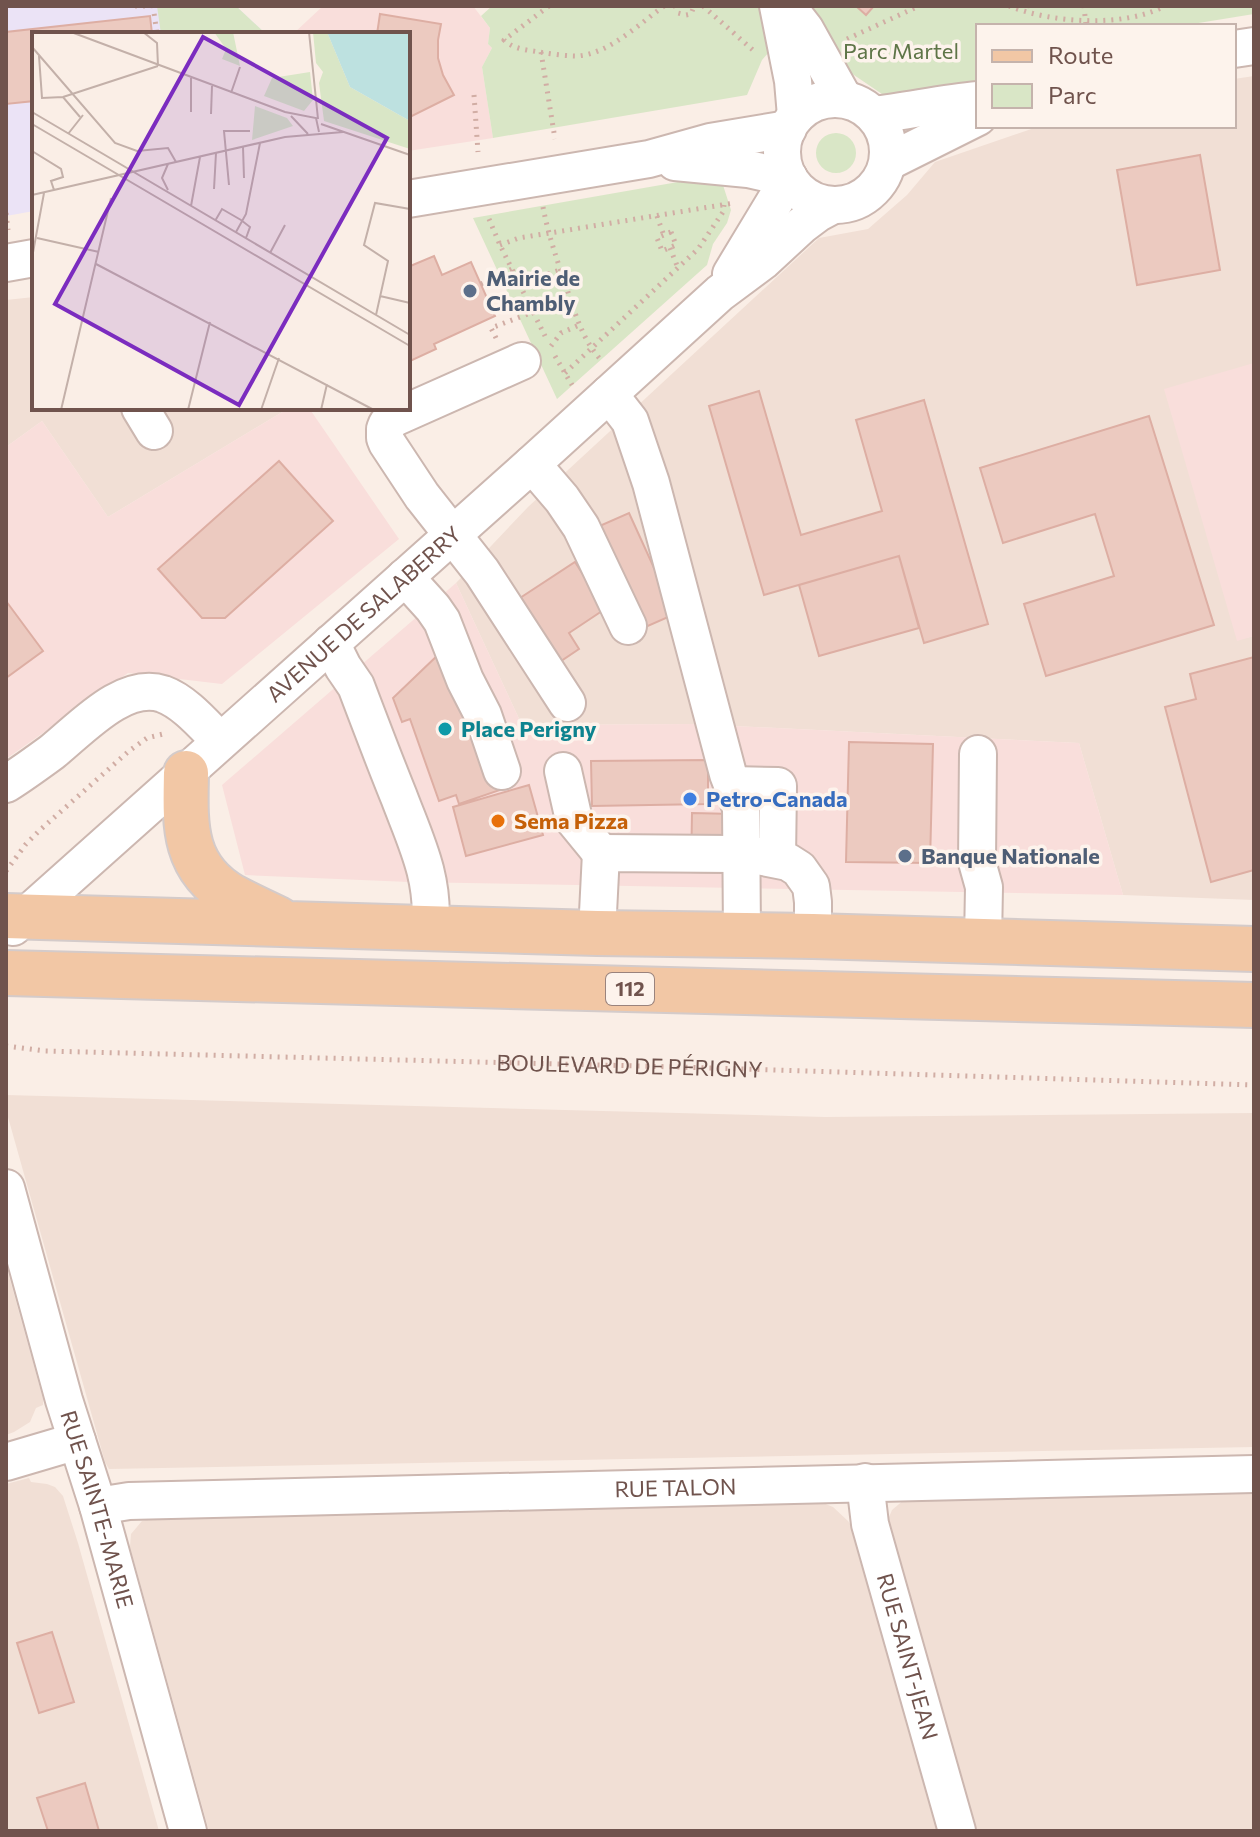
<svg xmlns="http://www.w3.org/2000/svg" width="1260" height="1837" font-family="Commissioner,sans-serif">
	<rect width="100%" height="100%" fill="#faeee6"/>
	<path fill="#f1dfd5" d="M 1254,76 L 1254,364 L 1237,640 L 1254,636 L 1254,900 L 1123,895 L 1079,743 L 694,724 L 522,725 L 456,583 L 528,507 L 819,238 L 868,229 L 907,195 L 935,162 L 1040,126 L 1234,126 L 1234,79 Z
		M 34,297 L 34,408 L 289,408 L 108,517 L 42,421 L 6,447 L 6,300 Z
		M 6,1095 L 825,1117 L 1254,1113 L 1254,1447 L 109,1469 L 105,1462 L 6,1110 Z
		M 6,1265 L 43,1399 L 43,1405 L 36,1408 L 30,1422 L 14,1432 L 6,1435 Z
		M 29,1478 L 31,1482 L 47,1484 L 55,1487 L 63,1496 L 78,1543 L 159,1831 L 6,1831 L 6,1484 Z
		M 1254,1491 L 1254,1831 L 972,1831 L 887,1522 L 892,1510 L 905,1499 L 957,1496 L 1149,1495 Z
		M 816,1500 L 833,1507 L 848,1521 L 860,1539 L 940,1831 L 209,1831 L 130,1547 L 131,1534 L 142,1521 L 153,1518 Z"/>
	<path fill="#f9dedb" d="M 323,6 L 473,6 L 490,28 L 488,44 L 492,48 L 482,67 L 493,138 L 408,151 L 408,34 L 293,34 Z
		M 1254,363 L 1254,636 L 1237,641 L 1164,389 Z
		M 289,408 L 309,408 L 399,539 L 222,684 L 128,673 L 6,759 L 6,447 L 42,421 L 108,517 Z
		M 456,583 L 522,725 L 694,724 L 1079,743 L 1123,895 L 409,882 L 245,875 L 222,785 Z"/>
	<path fill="#ebe3f6" d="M 6,6 L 236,6 L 266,34 L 34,34 L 34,211 L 6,216 Z"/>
	<path fill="#d9e6c6" d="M 157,6 L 236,6 L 266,34 L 161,34 Z
		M 492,6 L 757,6 L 762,14 L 769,52 L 762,60 L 747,95 L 493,138 L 482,67 L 492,48 L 488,44 L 490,28 L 481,16 Z
		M 806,6 L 1254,6 L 1254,14 L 1180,26 L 978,26 L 978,80 L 942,90 L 892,97 L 882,94 L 848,71 Z
		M816 153a20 20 0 1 1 40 0a20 20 0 1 1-40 0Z
		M 699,180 L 722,182 L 731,210 L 727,223 L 713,244 L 707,265 L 557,399 L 473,218 L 678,182 Z"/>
	<path fill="#eccac0" stroke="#ddaea3" stroke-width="2" d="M 856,6 L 874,6 L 866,15 Z
		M 380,14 L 441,24 L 438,40 L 438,58 L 443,75 L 454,95 L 408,118 L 408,34 L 377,34 Z
		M 150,16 L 152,34 L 34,34 L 34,101 L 6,104 L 6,32 Z
		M 1200,155 L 1220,270 L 1137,285 L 1117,170 Z
		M 434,256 L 442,275 L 471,262 L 495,316 L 434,344 L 436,349 L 408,362 L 408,284 L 410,283 L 408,278 L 408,267 Z
		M 759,391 L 801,535 L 882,511 L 856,420 L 924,400 L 988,624 L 924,643 L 899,556 L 764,595 L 709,406 Z
		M 1149,416 L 1214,625 L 1046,676 L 1024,604 L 1114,576 L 1095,514 L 1003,543 L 980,468 Z
		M 279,461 L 333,521 L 225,618 L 202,618 L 158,569 Z
		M 629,513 L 675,614 L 641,629 L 595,528 Z
		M 899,556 L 919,628 L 819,656 L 799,585 Z
		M 575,562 L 605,609 L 569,633 L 579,649 L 561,661 L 520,598 Z
		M 6,601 L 43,651 L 6,678 Z
		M 439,654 L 479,729 L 500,790 L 459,804 L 456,795 L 439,801 L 410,719 L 402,722 L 393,698 Z
		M 1254,657 L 1254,870 L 1211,882 L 1165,707 L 1196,699 L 1190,674 Z
		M 849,742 L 933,744 L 930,863 L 846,862 Z
		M 708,760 L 708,804 L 592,806 L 591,761 Z
		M 529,785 L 543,835 L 466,856 L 453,807 Z
		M 692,813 L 734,814 L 733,873 L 691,872 Z
		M 52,1632 L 74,1702 L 39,1713 L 17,1643 Z
		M 85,1783 L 99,1831 L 48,1831 L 37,1798 Z"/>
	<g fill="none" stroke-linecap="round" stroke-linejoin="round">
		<g stroke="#ccb7b0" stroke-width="40">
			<g id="minor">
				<path d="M 778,6 L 793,81 L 796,116"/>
				<path d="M 787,6 L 805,29 L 844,99"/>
				<path d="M 1234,49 L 1254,46"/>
				<circle cx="835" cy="152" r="53"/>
				<path d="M 874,115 C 909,111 943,103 978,100"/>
				<path d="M 675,162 L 748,169 L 789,178"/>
				<path d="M 888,162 L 978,117"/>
				<path d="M 408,199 L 649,159 L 710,142 L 788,129"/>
				<path d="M 6,263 L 34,258"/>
				<path d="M 731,274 L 789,178"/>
				<path d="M 522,361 L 394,418 L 387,424 L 385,429 L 385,438 L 387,443 L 422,496 L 482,572 L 567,703"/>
				<path d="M 609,394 L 630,421 L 651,483 L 728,774 L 741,808 L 742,935"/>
				<path d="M 140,408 L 154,431"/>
				<path d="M 532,464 L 562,499 L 581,527 L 628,626"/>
				<path d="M 405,577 L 433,608 L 442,621 L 465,680 L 483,715 L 502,771"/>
				<path d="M 331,643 L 343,667 L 356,686 C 370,723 384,760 399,797 C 416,842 435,879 430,929"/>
				<path d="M 978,754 L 977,862 L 984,887 L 983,941"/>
				<path d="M 563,771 L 574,820 L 601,853"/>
				<path d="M 6,784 C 22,774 37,763 52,752 C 81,729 123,681 163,694 C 185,702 204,725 220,741"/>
				<path d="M 732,785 L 778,786 L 777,859"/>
				<path id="s2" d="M 13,927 L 532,464 L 720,293 L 763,261 L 802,225 L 818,213 L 833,205"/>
				<path d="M 597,933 L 601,853 L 733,854 L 758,856 L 788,862 L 799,869 L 811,886 L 813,902 L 813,936"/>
				<path id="s3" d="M 6,1188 L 64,1400 L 98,1506 L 188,1831"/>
				<path d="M 6,1462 L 77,1441"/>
				<path id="s4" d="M 865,1482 L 870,1524 L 957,1831"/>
				<path id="s5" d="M 98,1506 L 129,1501 L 1254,1474"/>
			</g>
		</g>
		<g stroke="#d4cbca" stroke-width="48">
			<path id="major" d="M 186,773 C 185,824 182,868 233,897 C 248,905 263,912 278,919
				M 6,916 L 597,933 L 813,936 L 1254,949
				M 6,973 L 1254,1005"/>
		</g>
		<g stroke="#d1ada4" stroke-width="5" stroke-dasharray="2 6" stroke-linecap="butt">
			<path d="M 135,6 L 150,6"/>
			<path d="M 153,6 L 157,34"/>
			<path d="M 549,6 L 504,40 C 513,49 527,50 539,52 C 551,54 565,56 577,56 C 609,54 639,24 664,6"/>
			<path d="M 675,6 L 678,13 L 686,15 L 691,14 L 694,6"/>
			<path d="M 703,6 L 754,51"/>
			<path d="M 1009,6 C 1052,23 1123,28 1165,6"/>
			<path d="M 1030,6 L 1031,14"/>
			<path d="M 1084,6 L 1086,26"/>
			<path d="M 847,39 L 919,6"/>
			<path d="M 541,52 L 555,139"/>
			<path d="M 474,95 L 478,152"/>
			<path d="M 543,207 C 548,234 557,260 566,286 C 575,313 582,339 601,360"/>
			<path d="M 6,213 L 8,230"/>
			<path d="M 657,216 L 664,236"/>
			<path d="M 489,219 L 500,245 L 545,336"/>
			<path d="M 671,232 L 676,245 L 662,251 L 657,238 Z"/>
			<path d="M 500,245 L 519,238 L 734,203"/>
			<path d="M 670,248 L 678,268"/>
			<path d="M 517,280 L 530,280 L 560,270"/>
			<path d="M 481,284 L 512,269"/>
			<path d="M 496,338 L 491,328 L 570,298"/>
			<path d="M 551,346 L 561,333 L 579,325"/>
			<path d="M 555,356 L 572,385"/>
			<path d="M 565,373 L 698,249 L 723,212 L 724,205"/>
			<path d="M 6,871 L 26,844 L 40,830 L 129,751 L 147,738 L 167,733"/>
			<path id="s1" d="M 6,1046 L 45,1051 L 678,1067 L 1254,1085"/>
		</g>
		<use href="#minor" stroke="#fff" stroke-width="36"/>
		<use href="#major" stroke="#f2c7a5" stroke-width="44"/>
	</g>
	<g fill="#5c6f8a" stroke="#fdf3ec" stroke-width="3">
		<circle cx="470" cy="291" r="8"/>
		<circle cx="905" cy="856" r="8"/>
	</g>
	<circle fill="#0f9aa8" stroke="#fdf3ec" stroke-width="3" cx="445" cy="729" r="8"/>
	<circle fill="#3f7fe0" stroke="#fdf3ec" stroke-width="3" cx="690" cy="799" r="8"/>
	<circle fill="#e8710a" stroke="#fdf3ec" stroke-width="3" cx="498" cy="821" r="8"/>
	<g text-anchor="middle" stroke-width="7" stroke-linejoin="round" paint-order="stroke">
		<rect fill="#fdf3ec" stroke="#9a837d" stroke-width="2" x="606" y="973" width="48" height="32" rx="6"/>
		<g font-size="20" font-weight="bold" fill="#70534d">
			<text x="630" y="996">112</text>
		</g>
		<g font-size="22" fill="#5e7547" stroke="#fdf3ec">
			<text x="901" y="59">Parc Martel</text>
		</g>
		<g font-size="22" font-weight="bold" fill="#4e5e75" stroke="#fdf3ec" text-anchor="start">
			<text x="486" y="286">Mairie de<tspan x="486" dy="25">Chambly</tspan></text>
			<text x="921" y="864">Banque Nationale</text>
		</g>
		<g font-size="22" fill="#70534d" stroke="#fdf3ec">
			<text dy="8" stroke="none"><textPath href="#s2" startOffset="470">AVENUE DE SALABERRY</textPath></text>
			<text dy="8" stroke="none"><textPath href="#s1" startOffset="624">BOULEVARD DE PÉRIGNY</textPath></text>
			<text dy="8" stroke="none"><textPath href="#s5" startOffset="578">RUE TALON</textPath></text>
			<text dy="8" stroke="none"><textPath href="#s3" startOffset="334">RUE SAINTE-MARIE</textPath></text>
			<text dy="8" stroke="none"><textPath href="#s4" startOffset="180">RUE SAINT-JEAN</textPath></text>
		</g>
		<g font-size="22" font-weight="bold" fill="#0d838f" stroke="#fdf3ec" text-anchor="start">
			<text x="461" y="737">Place Perigny</text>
		</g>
		<g font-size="22" font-weight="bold" fill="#366cbe" stroke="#fdf3ec" text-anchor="start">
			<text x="706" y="807">Petro-Canada</text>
		</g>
		<g font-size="22" font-weight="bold" fill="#c56008" stroke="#fdf3ec" text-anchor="start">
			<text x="514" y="829">Sema Pizza</text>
		</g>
	</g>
	<g transform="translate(32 32)">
		<rect width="378" height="378" fill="#faeee6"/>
		<path d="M 182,0 L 201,0 L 208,34 L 190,27 L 194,17 ZM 281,0 L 295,0 L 318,55 L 378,89 L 378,117 L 292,89 L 287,51 L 291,40 L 284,31 ZM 278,40 L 281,68 L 272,79 L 232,64 L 240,46 ZM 223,74 L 255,86 L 261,94 L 220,108 Z" fill="#d9e6c6"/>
		<path d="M 295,0 L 378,0 L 378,89 L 318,55 Z" fill="#bde1e0"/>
		<path fill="none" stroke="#c3b0a9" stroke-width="2" d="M 39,0 L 253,80 L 284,86 L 287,100M 111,0 L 125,11 L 126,34M 277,0 L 286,87M 0,15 L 83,111 L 105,119 L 136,116 L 144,130M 7,24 L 10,66 L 31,65 L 48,85M 159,46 L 159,80M 199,61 L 208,35M 31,65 L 126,34M 0,80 L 378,303M 179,82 L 180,54M 259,84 L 276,102M 0,92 L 378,314M 289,92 L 378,123M 36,102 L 51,83M 211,115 L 212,146M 0,119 L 29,137 L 31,145 L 19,149 L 22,158M 197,153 L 192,99 L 218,99M 182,157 L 184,121M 136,158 L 130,146 L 136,132M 0,163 L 253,105 L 311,100M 159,174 L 168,125M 183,189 L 190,177 L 209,188 L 218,195 L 214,206M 204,200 L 214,182 L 228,111M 5,206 L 67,220M 238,221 L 253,193M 0,226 L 12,161M 64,232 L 342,378M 348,264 L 378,271M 344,283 L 356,229 L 332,213 L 343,171 L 378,177M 29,378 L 79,166M 156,378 L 178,290M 229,378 L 247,326M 289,378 L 295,352"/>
		<path fill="#7b2cbf" fill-opacity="0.15" stroke="#7b2cbf" stroke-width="4" d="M 171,5 L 355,106 L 207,373 L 23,272 Z"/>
		<rect width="378" height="378" fill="none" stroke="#70534d" stroke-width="4"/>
	</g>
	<rect width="1260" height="1837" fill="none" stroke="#70534d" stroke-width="16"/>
	<rect x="976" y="24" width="260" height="104" fill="#fdf3ec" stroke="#c5b3ac" stroke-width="2"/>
	<rect x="992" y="50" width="40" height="12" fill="#f2c7a5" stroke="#c5b3ac" stroke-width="2"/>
	<text x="1048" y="64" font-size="24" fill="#70534d">Route</text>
	<rect x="992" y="84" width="40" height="24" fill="#d9e6c6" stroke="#c5b3ac" stroke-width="2"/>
	<text x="1048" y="104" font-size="24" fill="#70534d">Parc</text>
</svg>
